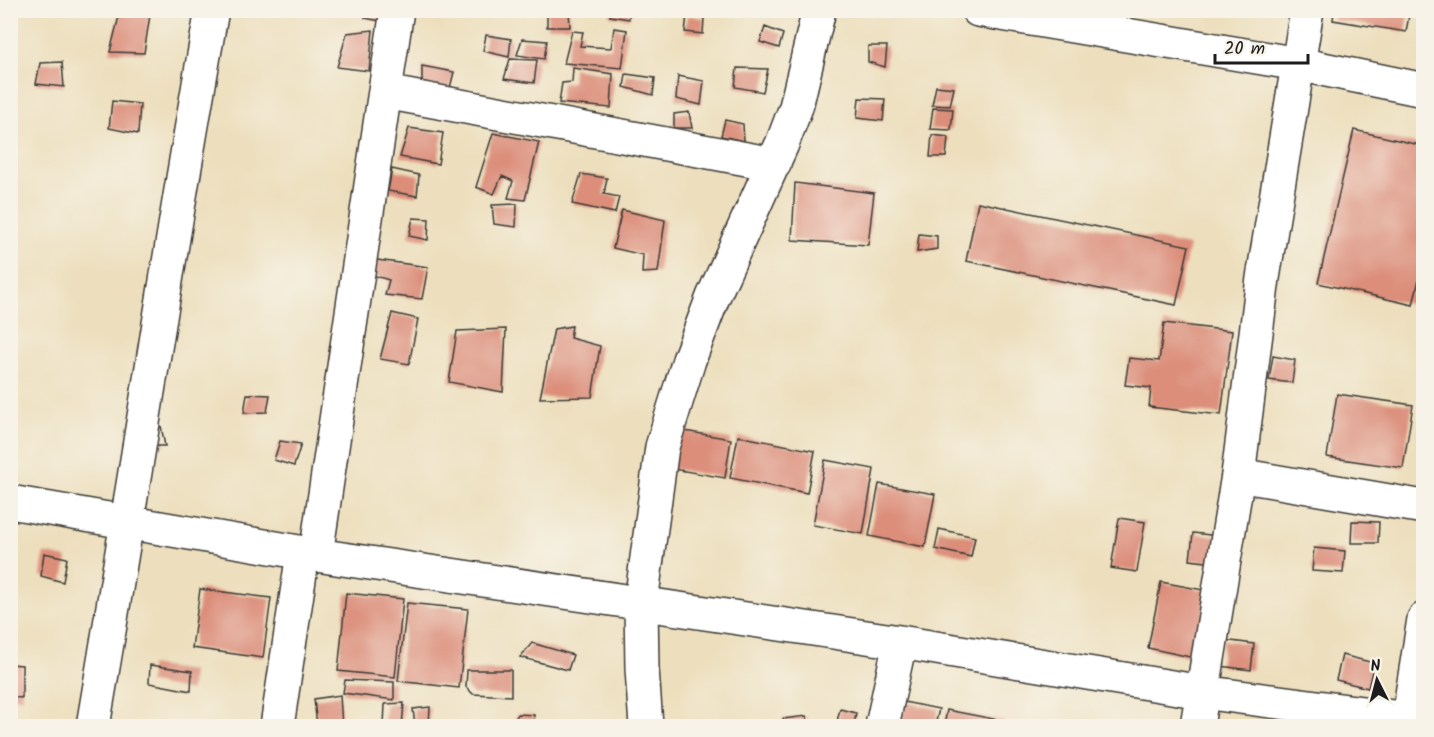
<svg xmlns="http://www.w3.org/2000/svg" width="1434" height="737" font-family="Kalam,sans-serif">
	<rect width="100%" height="100%" fill="#f7f3e8"/>
	<filter id="ink" filterUnits="userSpaceOnUse"><feTurbulence type="fractalNoise" baseFrequency=".0167" numOctaves="2"/><feDisplacementMap in="SourceGraphic" scale="12" xChannelSelector="R" yChannelSelector="G"/><feConvolveMatrix kernelMatrix="1 2 1 2 8 2 1 2 1" color-interpolation-filters="sRGB"/></filter>
	<filter id="wash" filterUnits="userSpaceOnUse"><feTurbulence type="fractalNoise" baseFrequency=".008" numOctaves="4" result="noise"/><feDisplacementMap in="SourceGraphic" scale="24" xChannelSelector="R" yChannelSelector="G"/><feGaussianBlur stdDeviation="1.35" result="paint"/><feColorMatrix in="noise" values="0 0 0 0 0 0 0 0 0 0 0 0 0 0 0 0 0 1.4 0 .05"/><feComposite in="paint" operator="in"/></filter>
	<g filter="url(#wash)">
		<rect width="100%" height="100%" fill="#eddfbd"/>
		<g id="blocks">
			<path fill="#dc8e7a" d="M 367,10 L 387,10 L 385,22 L 365,18 Z
				M 547,10 L 569,10 L 570,27 L 547,27 Z
				M 610,10 L 630,10 L 629,19 L 610,16 Z
				M 1334,10 L 1410,10 L 1406,32 L 1333,20 Z
				M 120,12 L 150,15 L 144,53 L 110,52 Z
				M 687,15 L 704,18 L 703,34 L 685,32 Z
				M 765,27 L 783,34 L 779,48 L 760,42 Z
				M 614,28 L 627,30 L 622,68 L 564,63 L 572,31 L 583,32 L 580,46 L 611,48 Z
				M 373,30 L 369,71 L 337,67 L 347,33 Z
				M 486,35 L 511,39 L 509,57 L 483,51 Z
				M 522,39 L 547,41 L 544,59 L 517,55 Z
				M 868,46 L 887,46 L 885,67 L 868,62 Z
				M 510,59 L 537,60 L 534,83 L 504,79 Z
				M 62,62 L 64,87 L 36,84 L 40,63 Z
				M 422,66 L 454,72 L 450,88 L 422,86 Z
				M 573,68 L 613,74 L 611,108 L 559,103 L 562,83 L 572,82 Z
				M 737,68 L 768,69 L 763,92 L 735,87 Z
				M 626,74 L 655,78 L 653,95 L 624,87 Z
				M 678,76 L 704,81 L 701,105 L 676,99 Z
				M 936,86 L 954,88 L 950,106 L 932,105 Z
				M 859,98 L 885,99 L 883,121 L 857,118 Z
				M 112,101 L 140,104 L 138,134 L 109,128 Z
				M 933,108 L 953,109 L 951,130 L 930,129 Z
				M 689,112 L 692,128 L 674,128 L 674,114 Z
				M 725,120 L 743,124 L 744,141 L 721,136 Z
				M 409,128 L 443,133 L 438,164 L 400,157 Z
				M 1354,130 L 1424,146 L 1424,258 L 1413,305 L 1318,283 Z
				M 493,133 L 539,142 L 525,200 L 508,198 L 513,181 L 502,176 L 494,194 L 476,187 Z
				M 932,135 L 948,137 L 946,157 L 930,157 Z
				M 392,169 L 419,175 L 417,196 L 388,191 Z
				M 581,174 L 607,178 L 604,194 L 619,197 L 615,213 L 572,204 Z
				M 795,183 L 874,193 L 868,245 L 792,240 Z
				M 978,202 L 1189,246 L 1176,305 L 966,261 Z
				M 517,204 L 516,227 L 494,224 L 492,205 Z
				M 622,210 L 665,220 L 658,272 L 642,273 L 643,255 L 613,248 Z
				M 413,218 L 429,219 L 428,240 L 409,236 Z
				M 919,234 L 937,236 L 937,249 L 917,252 Z
				M 377,260 L 428,267 L 422,299 L 385,295 L 389,280 L 372,275 Z
				M 392,313 L 418,319 L 409,364 L 380,359 Z
				M 1164,323 L 1232,331 L 1221,415 L 1149,407 L 1151,388 L 1125,385 L 1129,358 L 1159,361 Z
				M 572,326 L 570,338 L 600,346 L 592,397 L 540,398 L 554,329 Z
				M 506,329 L 503,392 L 449,382 L 457,331 Z
				M 1273,356 L 1295,360 L 1292,383 L 1269,380 Z
				M 247,394 L 270,395 L 267,412 L 244,413 Z
				M 1337,394 L 1413,405 L 1403,468 L 1327,457 Z
				M 161,426 L 165,446 L 156,446 L 152,427 Z
				M 673,429 L 731,439 L 725,478 L 667,468 Z
				M 738,436 L 815,451 L 807,493 L 730,478 Z
				M 280,441 L 301,444 L 294,466 L 274,460 Z
				M 825,460 L 874,469 L 863,534 L 813,525 Z
				M 879,484 L 935,494 L 925,547 L 869,536 Z
				M 1119,518 L 1145,522 L 1137,572 L 1111,568 Z
				M 1352,521 L 1379,522 L 1378,543 L 1351,543 Z
				M 939,529 L 975,537 L 971,557 L 935,549 Z
				M 1193,533 L 1218,536 L 1214,563 L 1190,560 Z
				M 1314,548 L 1345,551 L 1343,573 L 1312,571 Z
				M 44,553 L 67,558 L 63,582 L 41,576 Z
				M 1161,582 L 1209,591 L 1195,658 L 1148,648 Z
				M 200,589 L 271,598 L 263,658 L 192,648 Z
				M 346,593 L 403,599 L 395,677 L 338,671 Z
				M 407,603 L 468,609 L 459,688 L 398,681 Z
				M 1223,640 L 1254,644 L 1251,670 L 1220,666 Z
				M 532,643 L 573,655 L 568,670 L 520,657 Z
				M 1342,655 L 1374,663 L 1368,688 L 1336,680 Z
				M 10,664 L 22,665 L 22,698 L 10,697 Z
				M 150,665 L 192,671 L 191,691 L 149,683 Z
				M 467,670 L 511,670 L 511,696 L 473,694 L 466,687 Z
				M 345,680 L 394,682 L 394,700 L 343,693 Z
				M 340,695 L 342,726 L 317,726 L 314,699 Z
				M 894,700 L 939,709 L 935,726 L 888,726 Z
				M 404,703 L 402,726 L 384,726 L 385,704 Z
				M 430,707 L 429,726 L 415,726 L 413,709 Z
				M 840,709 L 856,713 L 854,726 L 836,726 Z
				M 947,710 L 1004,721 L 1003,726 L 944,726 Z
				M 518,714 L 534,715 L 535,726 L 514,726 L 514,721 Z
				M 807,716 L 806,726 L 783,726 L 783,719 Z"/>
		</g>
	</g>
	<g filter="url(#ink)">
		<use href="#blocks" fill-opacity="0" stroke="#3b3934" stroke-width="1.5"/>
		<g fill="none" stroke-linecap="round" stroke-linejoin="round">
			<g stroke="#3b3934" stroke-width="36">
				<path id="street" d="M 978,10 L 1298,64 L 1424,90
					M 385,92 L 774,164
					M 1238,475 L 1424,507
					M 10,502 L 316,555 L 900,642 L 1202,692 L 1424,721
					M 316,555 L 397,10
					M 93,726 C 134,488 169,249 212,10
					M 277,726 L 303,553
					M 646,726 L 642,669 L 641,602 L 662,447 L 689,360 L 713,297 L 782,144 L 796,107 L 819,10
					M 882,726 L 900,642
					M 1197,726 L 1238,475 L 1263,278 L 1307,10"/>
			</g>
			<g stroke="#3b3934" stroke-width="36">
				<path id="secondary" d="M 1407,726 L 1424,619"/>
			</g>
			<use href="#street" stroke="#fff" stroke-width="33"/>
			<use href="#secondary" stroke="#fff" stroke-width="33"/>
		</g>
	</g>
	<rect width="1434" height="737" fill="none" stroke="#f7f3e8" stroke-width="36"/>
	<g transform="translate(1377 680) rotate(354)" stroke="#f7f3e8" stroke-width="4.5" paint-order="stroke">
	<path d="M0-4.5L10 22L0 15L-10 22Z" fill="#1c1c1c"/>
	<text y="-9" font-size="16" font-weight="bold" text-anchor="middle" fill="#1c1c1c">N</text>
	</g>
	<path d="M1215 54v9h93v-9" fill="none" stroke="#1c1c1c" stroke-width="3"/>
	<text x="1224" y="54" font-size="18" fill="#1c1c1c" stroke="#f7f3e8" stroke-width="4.5" paint-order="stroke">20 m</text>
</svg>
